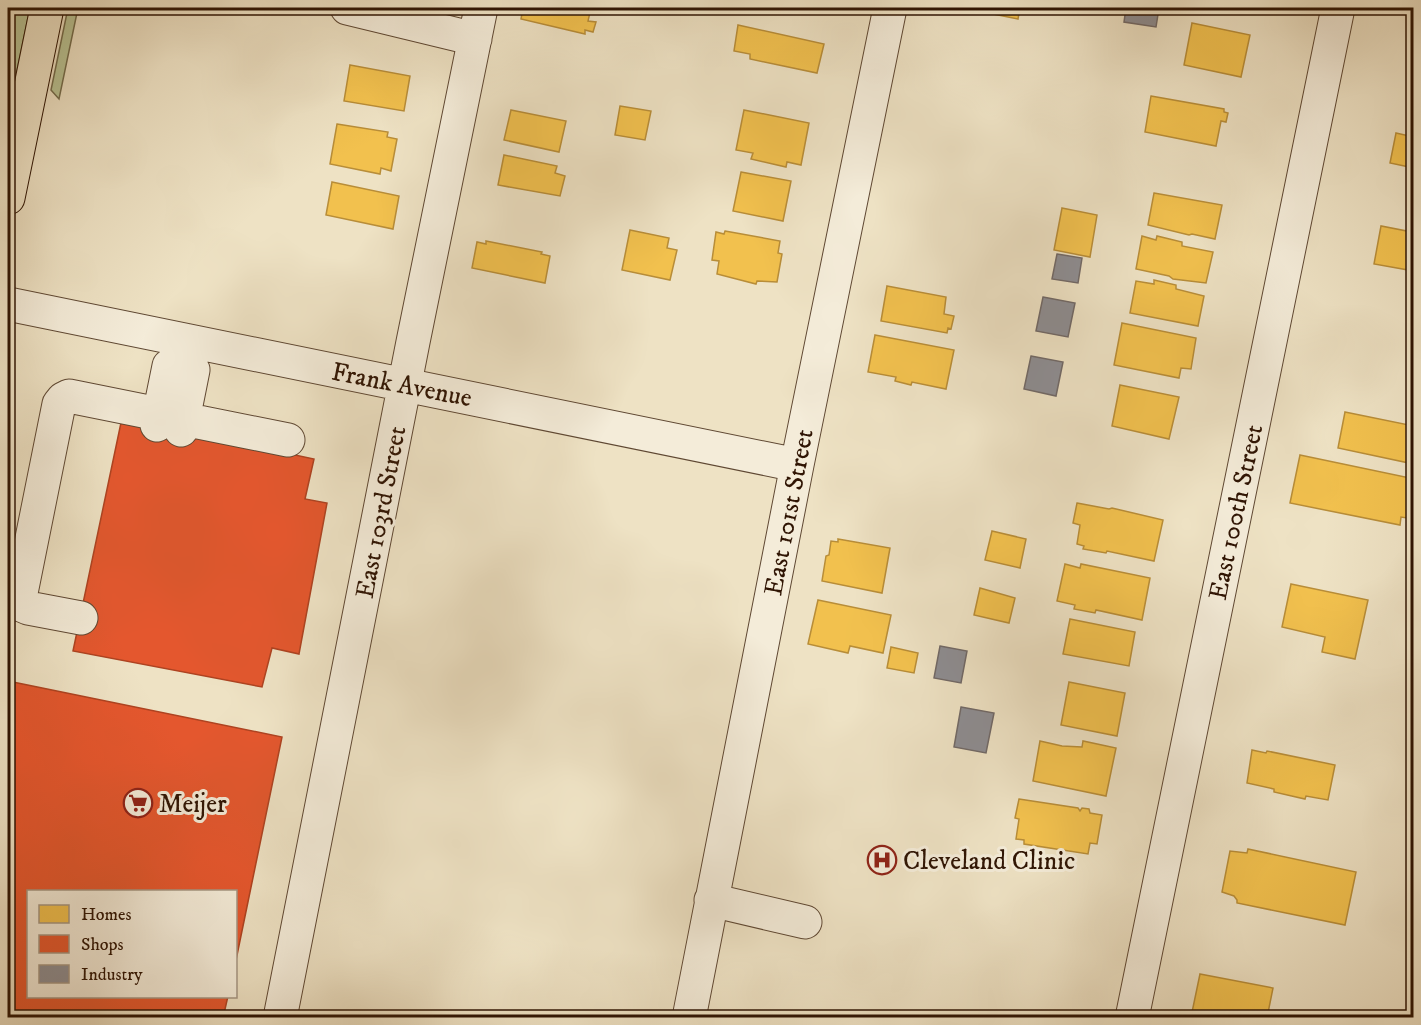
<svg xmlns="http://www.w3.org/2000/svg" width="1421" height="1025" font-family="'IM FELL DW Pica',serif">
	<rect width="100%" height="100%" fill="#eee2c4"/>
	<filter id="stains"><feTurbulence type="fractalNoise" baseFrequency=".00333" numOctaves="4"/><feColorMatrix values="0 0 0 0 .2 0 0 0 0 .09 0 0 0 0 .02 0 0 0 .5 -.17"/></filter>
	<radialGradient id="worn" r=".72"><stop offset=".6" stop-color="#630" stop-opacity="0"/><stop offset="1" stop-color="#630" stop-opacity=".3"/></radialGradient>
	<path fill="#b9c394" stroke="#746c4c" stroke-width="1.5" d="M 8,8 L 30,8 L 8,113 Z
		M 68,8 L 78,8 L 59,99 L 51,90 Z"/>
	<path fill="#f2c14e" stroke="#b88d38" stroke-width="1.5" d="M 523,8 L 591,8 L 588,21 L 596,22 L 593,32 L 585,30 L 585,34 L 521,19 Z
		M 963,8 L 1020,8 L 1018,19 Z
		M 1192,23 L 1250,35 L 1241,77 L 1184,65 Z
		M 738,25 L 824,44 L 817,73 L 750,59 L 750,54 L 734,51 Z
		M 350,65 L 410,76 L 404,111 L 344,101 Z
		M 1151,96 L 1224,109 L 1224,112 L 1228,113 L 1226,122 L 1221,121 L 1216,146 L 1145,132 Z
		M 620,106 L 651,111 L 645,140 L 615,135 Z
		M 511,110 L 566,121 L 559,152 L 504,140 Z
		M 744,110 L 809,123 L 801,165 L 787,162 L 786,167 L 751,159 L 753,153 L 736,150 Z
		M 337,124 L 388,132 L 387,137 L 397,139 L 391,171 L 381,168 L 380,174 L 330,164 Z
		M 1396,133 L 1414,137 L 1414,168 L 1390,163 Z
		M 504,155 L 557,166 L 555,173 L 565,176 L 560,196 L 498,185 Z
		M 741,172 L 791,181 L 783,221 L 733,211 Z
		M 332,182 L 399,196 L 393,229 L 326,215 Z
		M 1154,193 L 1222,205 L 1215,239 L 1192,234 L 1189,235 L 1148,225 Z
		M 1062,208 L 1097,215 L 1090,257 L 1054,250 Z
		M 1408,225 L 1414,226 L 1414,271 L 1374,264 L 1381,226 L 1407,231 Z
		M 630,230 L 669,238 L 667,248 L 677,250 L 670,280 L 622,270 Z
		M 725,231 L 780,241 L 778,253 L 782,254 L 777,282 L 757,281 L 756,284 L 717,274 L 719,261 L 712,260 L 716,232 L 724,234 Z
		M 1142,236 L 1156,240 L 1157,236 L 1182,242 L 1182,246 L 1213,252 L 1206,283 L 1173,279 L 1169,276 L 1136,269 Z
		M 486,241 L 542,252 L 541,254 L 550,256 L 545,283 L 472,268 L 477,242 L 486,244 Z
		M 1154,280 L 1176,285 L 1176,289 L 1204,296 L 1198,326 L 1130,313 L 1136,281 L 1154,284 Z
		M 887,286 L 946,297 L 944,314 L 954,316 L 951,329 L 948,328 L 947,333 L 881,321 Z
		M 1122,323 L 1196,338 L 1191,369 L 1181,368 L 1179,378 L 1114,365 Z
		M 875,335 L 954,350 L 946,389 L 912,382 L 911,385 L 895,381 L 896,377 L 868,372 Z
		M 1120,385 L 1179,397 L 1169,439 L 1112,426 Z
		M 1345,412 L 1414,426 L 1414,441 L 1409,463 L 1338,448 Z
		M 1300,455 L 1410,478 L 1407,488 L 1414,489 L 1414,519 L 1401,517 L 1400,525 L 1290,503 Z
		M 1077,503 L 1109,509 L 1112,508 L 1163,520 L 1154,561 L 1107,551 L 1106,553 L 1083,549 L 1084,546 L 1077,544 L 1080,525 L 1073,523 Z
		M 992,531 L 1026,539 L 1020,568 L 985,560 Z
		M 838,539 L 890,548 L 882,593 L 822,581 L 826,556 L 829,555 L 831,541 L 838,542 Z
		M 1065,564 L 1080,568 L 1081,564 L 1150,578 L 1142,620 L 1096,610 L 1095,613 L 1074,609 L 1075,605 L 1057,601 Z
		M 1291,584 L 1368,600 L 1355,659 L 1322,652 L 1325,637 L 1282,627 Z
		M 980,588 L 1015,598 L 1009,623 L 974,615 Z
		M 818,600 L 891,615 L 883,653 L 850,646 L 848,653 L 808,644 Z
		M 1070,619 L 1135,632 L 1129,666 L 1063,654 Z
		M 891,647 L 918,653 L 914,673 L 887,668 Z
		M 1069,682 L 1125,693 L 1117,736 L 1061,725 Z
		M 8,697 L 261,751 L 240,856 L 97,828 L 84,892 L 28,892 L 28,996 L 209,996 L 205,1018 L 8,1018 Z
		M 1414,722 L 1414,750 L 1408,749 Z
		M 1040,741 L 1062,746 L 1082,747 L 1083,741 L 1116,748 L 1106,796 L 1033,781 Z
		M 1252,750 L 1266,753 L 1267,751 L 1335,765 L 1328,800 L 1306,796 L 1305,799 L 1274,792 L 1274,789 L 1247,783 Z
		M 1019,799 L 1078,808 L 1080,811 L 1082,808 L 1089,809 L 1090,813 L 1102,815 L 1097,844 L 1090,843 L 1088,854 L 1024,844 L 1024,840 L 1016,839 L 1019,819 L 1015,818 Z
		M 1248,849 L 1356,872 L 1345,925 L 1237,903 L 1237,900 L 1234,896 L 1222,892 L 1230,851 L 1247,853 Z
		M 1200,974 L 1273,988 L 1267,1018 L 1191,1017 Z"/>
	<path fill="#e4572e" stroke="#ae4321" stroke-width="1.5" d="M 122,418 L 314,459 L 305,499 L 327,503 L 299,654 L 272,648 L 262,687 L 73,651 Z
		M 8,681 L 282,737 L 236,960 L 236,892 L 28,892 L 28,996 L 228,996 L 223,1018 L 8,1018 Z"/>
	<path fill="#8d8d92" stroke="#716967" stroke-width="1.5" d="M 1126,8 L 1159,8 L 1156,27 L 1124,22 Z
		M 1057,254 L 1082,258 L 1078,283 L 1052,279 Z
		M 1043,297 L 1075,303 L 1068,337 L 1036,331 Z
		M 1031,356 L 1063,362 L 1056,396 L 1024,389 Z
		M 940,646 L 967,651 L 961,683 L 934,678 Z
		M 961,707 L 994,713 L 986,753 L 954,747 Z"/>
	<g fill="none" stroke-linecap="round" stroke-linejoin="round">
		<g stroke="#5f4833" stroke-width="35">
			<path id="minor" d="M 347,8 L 475,39
				M 8,304 L 797,465
				M 157,425 L 169,366 L 181,357 L 185,340
				M 181,430 L 193,370 L 181,357
				M 81,618 L 28,608 L 21,605 L 20,598 L 59,404 L 63,399 L 69,396 L 288,440
				M 711,900 L 805,922
				M 280,1018 L 413,342 L 481,8
				M 689,1018 L 797,465 L 890,8
				M 1132,1018 L 1338,8"/>
		</g>
		<g stroke="#2f1403" stroke-width="35">
			<path id="major" d="M 8,198 L 47,8"/>
		</g>
		<use href="#minor" stroke="#f4ecd9" stroke-width="33"/>
		<use href="#major" stroke="#eee2c4" stroke-width="33"/>
	</g>
	<defs>
		<g id="supermarket-ring" transform="scale(1.5)"><circle r="9.5" fill="#f4ecd9" stroke="#8f2418" stroke-width="1.5"/><path d="M-6-5.5h2.5l.6 2H6L4.5 2H-2.5L-4.4-4H-6ZM-1.5 3.2a1.3 1.3 0 1 0 .1 0ZM3 3.2a1.3 1.3 0 1 0 .1 0Z" fill="#8f2418"/></g>
		<g id="hospital-ring" transform="scale(1.5)"><circle r="9.5" fill="#f4ecd9" stroke="#8f2418" stroke-width="1.5"/><path d="M-5-5h3v3.5h4V-5h3V5h-3V1.5h-4V5h-3Z" fill="#8f2418"/></g>
	</defs>
	<g fill-rule="evenodd">
		<use href="#supermarket-ring" x="138" y="803"/>
		<use href="#hospital-ring" x="882" y="860"/>
	</g>
	<g text-anchor="middle" stroke-width="6" stroke-linejoin="round" paint-order="stroke">
		<g font-size="26" fill="#2f1403" stroke="#f4ecd9">
			<text transform="translate(402 384) rotate(11)" y="9">Frank Avenue</text>
			<text transform="translate(380 512) rotate(-79)" y="9">East 103rd Street</text>
			<text transform="translate(788 512) rotate(-79)" y="9">East 101st Street</text>
			<text transform="translate(1235 512) rotate(-78)" y="9">East 100th Street</text>
		</g>
		<g font-size="26" fill="#2f1403" stroke="#f4ecd9" text-anchor="start">
			<text x="159" y="812">Meijer</text>
			<text x="903" y="869">Cleveland Clinic</text>
		</g>
	</g>
	<rect width="1421" height="1025" fill="none" stroke="#eee2c4" stroke-width="30"/>
	<rect x="9" y="9" width="1403" height="1007" fill="none" stroke="#2f1403" stroke-width="3"/>
	<rect x="15" y="15" width="1391" height="995" fill="none" stroke="#2f1403" stroke-width="1.5"/>
	<rect x="27" y="890" width="210" height="108" fill="#f4ecd9" stroke="#a59683" stroke-width="1.5"/>
	<rect x="39" y="905" width="30" height="18" fill="#f2c14e" stroke="#a59683" stroke-width="1.5"/>
	<text x="81" y="920" font-size="18" fill="#2f1403">Homes</text>
	<rect x="39" y="935" width="30" height="18" fill="#e4572e" stroke="#a59683" stroke-width="1.5"/>
	<text x="81" y="950" font-size="18" fill="#2f1403">Shops</text>
	<rect x="39" y="965" width="30" height="18" fill="#8d8d92" stroke="#a59683" stroke-width="1.5"/>
	<text x="81" y="980" font-size="18" fill="#2f1403">Industry</text>
	<rect width="100%" height="100%" filter="url(#stains)"/>
	<rect width="100%" height="100%" fill="url(#worn)"/>
</svg>
